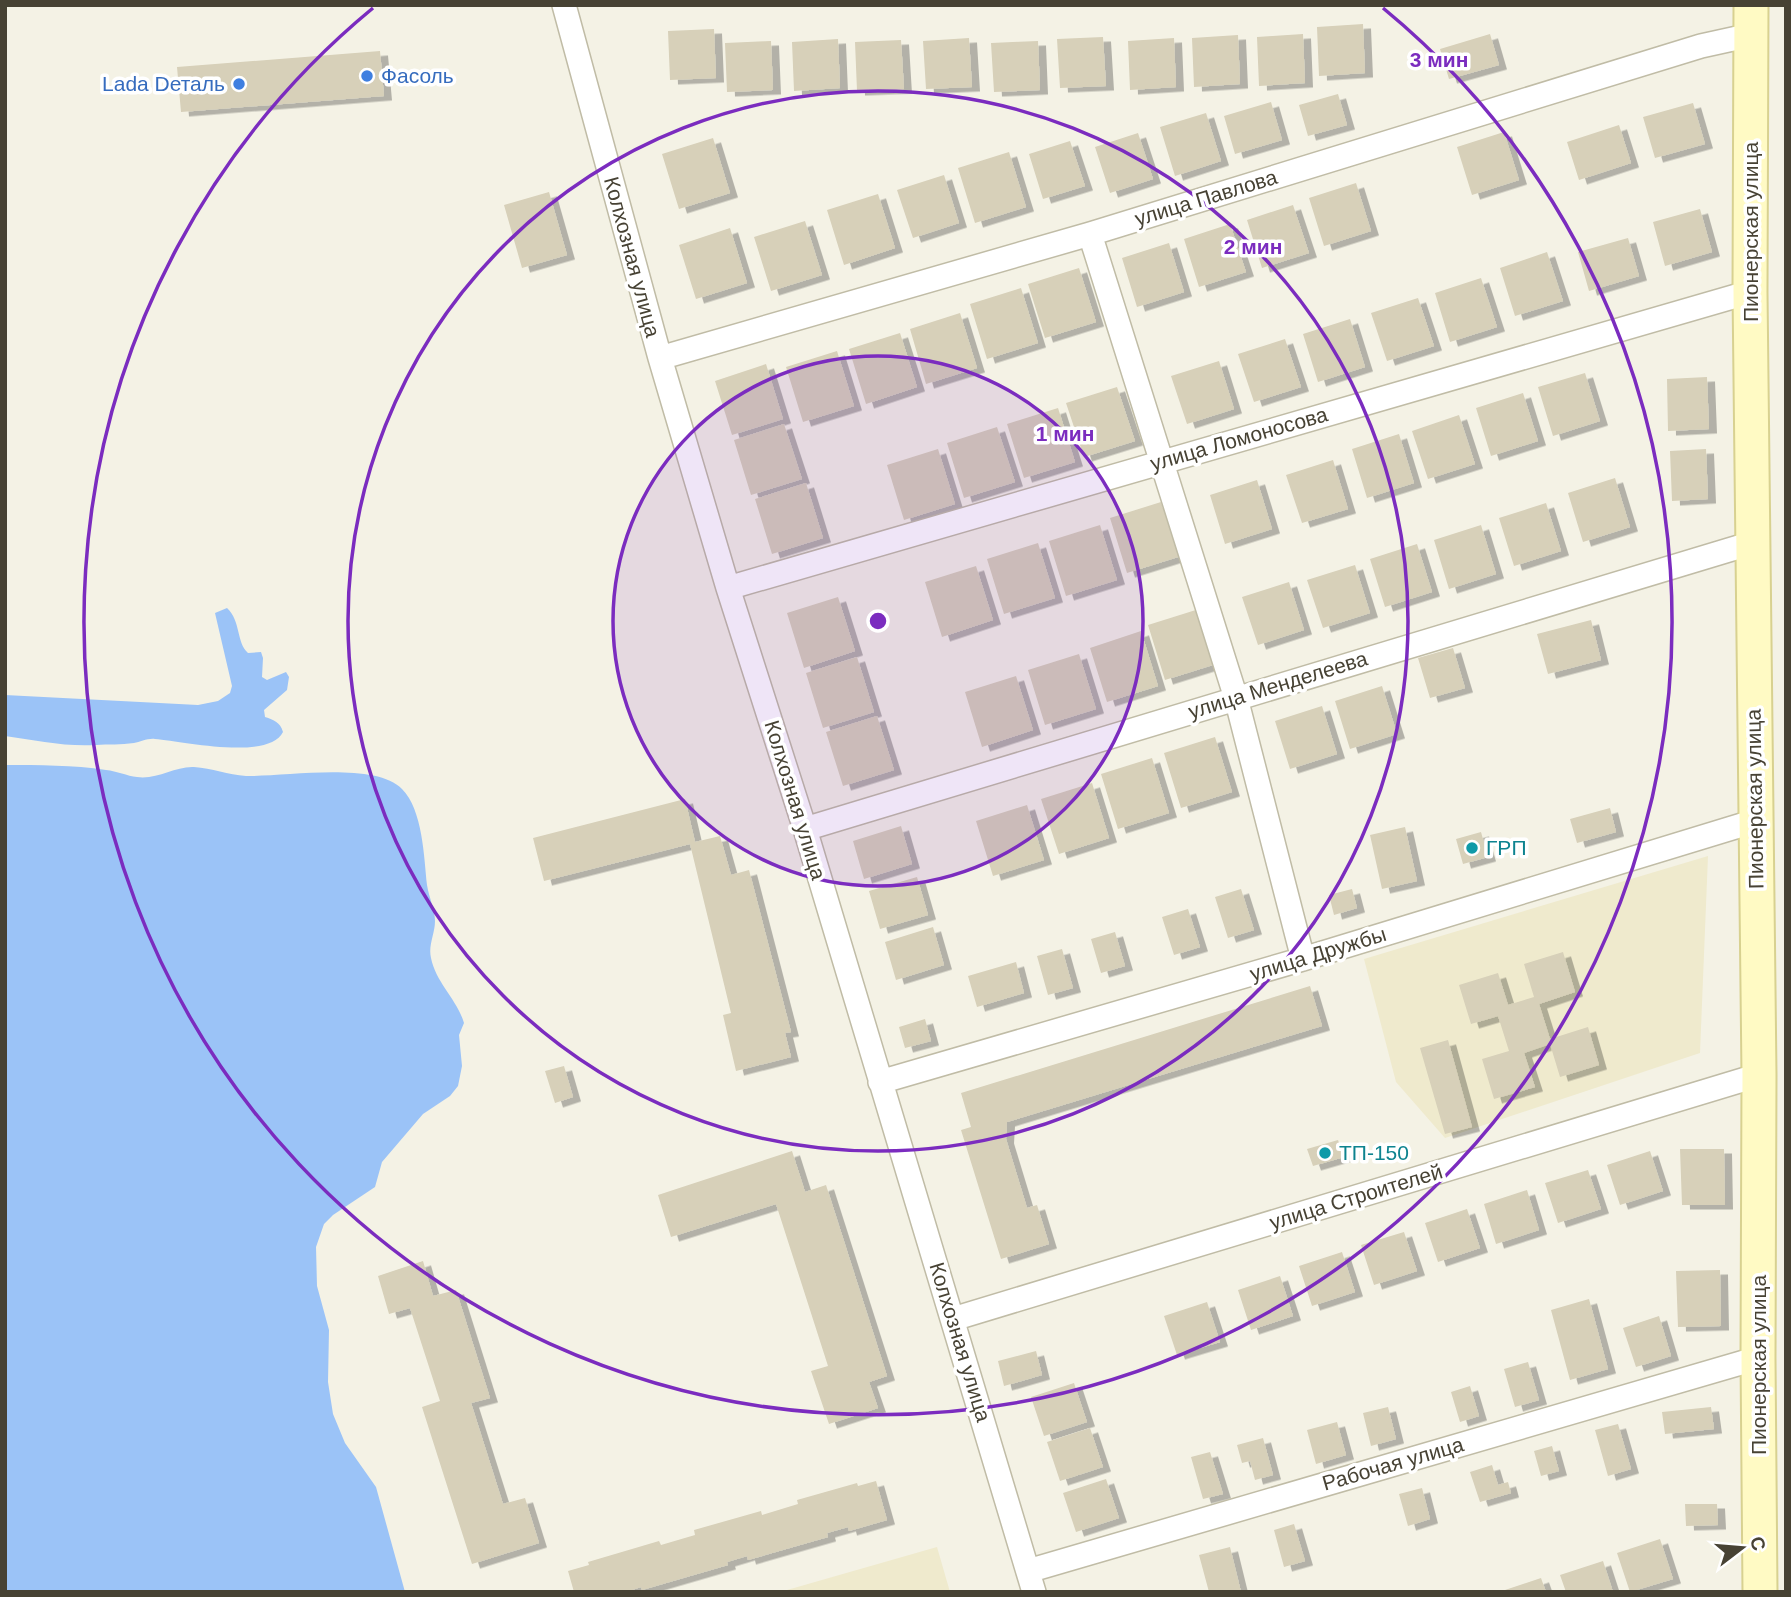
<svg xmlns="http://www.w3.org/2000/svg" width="1791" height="1597" font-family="Arial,sans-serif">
	<defs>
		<filter id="shadow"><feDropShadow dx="8" dy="4.5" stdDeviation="0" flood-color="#0004"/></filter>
	</defs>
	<rect width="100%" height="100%" fill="#f4f2e5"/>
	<path fill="#efeacd" d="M 1708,856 L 1700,1053 L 1445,1138 L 1396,1082 L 1364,959 Z
		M 937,1547 L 950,1592 L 780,1592 Z"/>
	<path fill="#9bc3f7" d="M 227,608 C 241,621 236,642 248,653 L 261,652 L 263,658 L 262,677 L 267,680 L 286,672 L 289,677 L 287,690 L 264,710 L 265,717 C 274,720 280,722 283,732 C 269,761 181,741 155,739 C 148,738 140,742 134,743 C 121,745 108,744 96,745 C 65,747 35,740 5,736 L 5,695 L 198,705 L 218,701 L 230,693 L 232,686 L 215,613 Z
		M 5,765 C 39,765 73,765 106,770 C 117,771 127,776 137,777 C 157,780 175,766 194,767 C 212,768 228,775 246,776 C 283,777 375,761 402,789 C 423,810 424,858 427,885 C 429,898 435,909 435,921 C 435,934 428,945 431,958 C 436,983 457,999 464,1023 L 459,1035 L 462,1066 L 458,1086 L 450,1096 L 423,1114 L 382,1162 L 375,1187 L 333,1215 L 324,1224 L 316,1247 L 317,1286 L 329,1330 L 328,1382 L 333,1414 L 345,1443 L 376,1487 L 405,1592 L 5,1592 Z"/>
	<path fill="#d7d0b9" filter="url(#shadow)" d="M 1363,24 L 1365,73 L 1319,76 L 1317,27 Z
		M 714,29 L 716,78 L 670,80 L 668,31 Z
		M 1303,34 L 1305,83 L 1259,86 L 1257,37 Z
		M 1490,34 L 1499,65 L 1449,79 L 1440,49 Z
		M 1238,35 L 1240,84 L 1194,87 L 1192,38 Z
		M 1103,37 L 1106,86 L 1060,88 L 1057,39 Z
		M 969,38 L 972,87 L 926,89 L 923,41 Z
		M 1174,38 L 1176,87 L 1130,90 L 1128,41 Z
		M 838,39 L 840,88 L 794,91 L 792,42 Z
		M 901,40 L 904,89 L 857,91 L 855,42 Z
		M 771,41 L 773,90 L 727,92 L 725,43 Z
		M 1038,41 L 1040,90 L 994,92 L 991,43 Z
		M 380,51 L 384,96 L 181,112 L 177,67 Z
		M 1338,94 L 1347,125 L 1308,136 L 1299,105 Z
		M 1271,102 L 1282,140 L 1235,154 L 1224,116 Z
		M 1693,103 L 1705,144 L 1655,158 L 1643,117 Z
		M 1206,113 L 1221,161 L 1175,176 L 1160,127 Z
		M 1619,125 L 1631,163 L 1579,180 L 1567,142 Z
		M 1504,132 L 1519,180 L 1472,195 L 1457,147 Z
		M 1138,133 L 1153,179 L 1110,193 L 1095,147 Z
		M 713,138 L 730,193 L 679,209 L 662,154 Z
		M 1070,141 L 1085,186 L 1043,199 L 1029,154 Z
		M 1009,152 L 1026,207 L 975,223 L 958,168 Z
		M 944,175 L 959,223 L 913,238 L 897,190 Z
		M 1356,183 L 1371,231 L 1324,246 L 1309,198 Z
		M 549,192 L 567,255 L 522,268 L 504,205 Z
		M 878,194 L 895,248 L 844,265 L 827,210 Z
		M 1293,205 L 1309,253 L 1262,268 L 1247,220 Z
		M 1700,209 L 1712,252 L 1665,266 L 1653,222 Z
		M 805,221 L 822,275 L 771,291 L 754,237 Z
		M 1230,224 L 1246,272 L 1199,287 L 1184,239 Z
		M 730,228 L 747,283 L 696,299 L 679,245 Z
		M 1628,238 L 1639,276 L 1589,291 L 1578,252 Z
		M 1169,243 L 1184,292 L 1137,307 L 1122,258 Z
		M 1547,252 L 1563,301 L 1515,316 L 1500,268 Z
		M 1079,268 L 1096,322 L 1045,338 L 1028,284 Z
		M 1481,278 L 1497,327 L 1450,342 L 1435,293 Z
		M 1021,288 L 1038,343 L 987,359 L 970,304 Z
		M 1418,298 L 1434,346 L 1387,361 L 1371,313 Z
		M 960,313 L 977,368 L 926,384 L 910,329 Z
		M 1350,319 L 1365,367 L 1318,382 L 1303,334 Z
		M 900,333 L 917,387 L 866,404 L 849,349 Z
		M 1285,339 L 1301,387 L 1254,402 L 1238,354 Z
		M 837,351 L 854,406 L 803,422 L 786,367 Z
		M 1219,361 L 1234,409 L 1187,424 L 1171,376 Z
		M 766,364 L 783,419 L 732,435 L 715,381 Z
		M 1585,373 L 1600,421 L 1553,436 L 1538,387 Z
		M 1707,377 L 1709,429 L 1668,431 L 1667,379 Z
		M 1117,387 L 1135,441 L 1084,457 L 1066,403 Z
		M 1523,393 L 1538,441 L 1491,456 L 1476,408 Z
		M 1058,408 L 1075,462 L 1024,478 L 1007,424 Z
		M 1459,415 L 1475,464 L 1428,479 L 1412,431 Z
		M 784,424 L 802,479 L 751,495 L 734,440 Z
		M 997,427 L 1015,482 L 964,498 L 947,443 Z
		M 1399,434 L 1414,483 L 1367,498 L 1352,449 Z
		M 938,449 L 955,504 L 904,520 L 887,465 Z
		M 1706,449 L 1708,499 L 1672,501 L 1670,451 Z
		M 1333,460 L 1348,509 L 1302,523 L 1286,475 Z
		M 1615,478 L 1630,527 L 1583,542 L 1568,493 Z
		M 1257,480 L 1272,529 L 1225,544 L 1210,495 Z
		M 806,483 L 823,538 L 772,554 L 755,499 Z
		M 1161,502 L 1178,557 L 1127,573 L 1110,518 Z
		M 1546,503 L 1561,551 L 1514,566 L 1499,518 Z
		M 1100,525 L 1117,580 L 1066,596 L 1049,541 Z
		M 1481,525 L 1496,574 L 1449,589 L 1434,540 Z
		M 1038,543 L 1055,598 L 1004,614 L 987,559 Z
		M 1417,544 L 1432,592 L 1385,607 L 1370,559 Z
		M 1355,565 L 1370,613 L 1323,628 L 1307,580 Z
		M 976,566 L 993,620 L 942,637 L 925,582 Z
		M 1289,582 L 1304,630 L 1258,645 L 1242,597 Z
		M 838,597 L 855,651 L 804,668 L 787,613 Z
		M 1199,609 L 1216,664 L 1165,680 L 1148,625 Z
		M 1591,620 L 1601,660 L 1548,674 L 1537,634 Z
		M 1141,631 L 1158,686 L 1107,702 L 1090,648 Z
		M 1453,648 L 1465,688 L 1430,698 L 1418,658 Z
		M 1079,654 L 1096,709 L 1045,725 L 1028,670 Z
		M 857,657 L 874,712 L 823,728 L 806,673 Z
		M 1016,676 L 1033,730 L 982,747 L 965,692 Z
		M 1382,686 L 1397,734 L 1350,749 L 1335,701 Z
		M 1322,706 L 1337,754 L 1290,769 L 1275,721 Z
		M 877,716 L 894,770 L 843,786 L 826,732 Z
		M 1215,737 L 1232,792 L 1181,808 L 1164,753 Z
		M 1152,758 L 1169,813 L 1118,829 L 1101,774 Z
		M 1092,783 L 1109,838 L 1059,854 L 1041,799 Z
		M 685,799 L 695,842 L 720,836 L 731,875 L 749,870 L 791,1032 L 785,1033 L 791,1057 L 736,1071 L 723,1015 L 731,1013 L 690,844 L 544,881 L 533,838 Z
		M 1027,805 L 1044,860 L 993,876 L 976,821 Z
		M 1610,808 L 1616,832 L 1577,843 L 1570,819 Z
		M 901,826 L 912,864 L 864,879 L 853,841 Z
		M 1405,827 L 1417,881 L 1382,889 L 1370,835 Z
		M 1481,832 L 1488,857 L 1463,864 L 1456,839 Z
		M 917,877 L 928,915 L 880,929 L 869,891 Z
		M 1241,889 L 1254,930 L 1228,938 L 1215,897 Z
		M 1352,889 L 1357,908 L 1334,915 L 1329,895 Z
		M 1188,909 L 1200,947 L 1174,955 L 1162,917 Z
		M 933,927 L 944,965 L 896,980 L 885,942 Z
		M 1115,932 L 1125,966 L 1101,973 L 1091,939 Z
		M 1062,949 L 1073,988 L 1048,995 L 1037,956 Z
		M 1563,952 L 1575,992 L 1539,1004 L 1550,1039 L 1588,1027 L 1599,1065 L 1560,1077 L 1550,1044 L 1524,1053 L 1535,1087 L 1494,1099 L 1482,1059 L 1509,1051 L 1498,1016 L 1471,1024 L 1459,985 L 1498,973 L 1508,1005 L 1534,997 L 1524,964 Z
		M 1016,962 L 1024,993 L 977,1007 L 968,976 Z
		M 1310,986 L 1322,1026 L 1007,1122 L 1006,1139 L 1027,1208 L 1037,1205 L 1049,1244 L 1001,1259 L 961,1130 L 971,1127 L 961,1093 Z
		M 925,1019 L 931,1041 L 905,1048 L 899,1027 Z
		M 1448,1040 L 1472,1127 L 1445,1134 L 1420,1048 Z
		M 564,1066 L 573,1097 L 555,1103 L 545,1071 Z
		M 1338,1140 L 1344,1157 L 1313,1166 L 1307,1149 Z
		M 1680,1149 L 1724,1149 L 1725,1205 L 1682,1205 Z
		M 792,1151 L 805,1192 L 826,1185 L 887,1376 L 869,1382 L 878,1408 L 829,1424 L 811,1371 L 828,1366 L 776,1204 L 671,1237 L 658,1195 Z
		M 1650,1151 L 1663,1191 L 1620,1205 L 1607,1165 Z
		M 1588,1170 L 1601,1209 L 1558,1223 L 1545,1183 Z
		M 1527,1190 L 1539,1230 L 1496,1244 L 1484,1204 Z
		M 1467,1209 L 1480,1248 L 1438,1262 L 1425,1223 Z
		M 1404,1232 L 1417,1271 L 1374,1285 L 1361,1245 Z
		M 1342,1252 L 1355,1292 L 1312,1306 L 1299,1266 Z
		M 423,1261 L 433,1296 L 456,1290 L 490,1398 L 471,1403 L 503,1504 L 525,1498 L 539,1543 L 472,1564 L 422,1407 L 440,1401 L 410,1308 L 389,1314 L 378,1276 Z
		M 1720,1270 L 1721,1326 L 1678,1327 L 1676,1271 Z
		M 1280,1276 L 1293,1316 L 1251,1330 L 1238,1290 Z
		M 1589,1299 L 1608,1369 L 1570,1380 L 1551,1310 Z
		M 1207,1302 L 1220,1342 L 1177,1355 L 1164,1316 Z
		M 1659,1316 L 1671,1356 L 1636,1367 L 1623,1328 Z
		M 1036,1351 L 1042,1375 L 1004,1386 L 998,1361 Z
		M 1528,1362 L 1539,1400 L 1515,1407 L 1504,1369 Z
		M 1074,1383 L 1087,1422 L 1044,1436 L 1031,1397 Z
		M 1470,1386 L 1479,1416 L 1460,1422 L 1451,1392 Z
		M 1388,1407 L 1396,1439 L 1371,1446 L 1363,1413 Z
		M 1711,1407 L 1714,1429 L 1665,1434 L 1662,1412 Z
		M 1337,1422 L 1346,1455 L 1316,1464 L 1307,1430 Z
		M 1618,1424 L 1631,1469 L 1608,1476 L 1595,1430 Z
		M 1090,1428 L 1103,1467 L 1060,1481 L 1047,1442 Z
		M 1263,1438 L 1273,1475 L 1255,1480 L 1250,1461 L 1242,1463 L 1237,1445 Z
		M 1552,1446 L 1559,1471 L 1541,1476 L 1534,1451 Z
		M 1210,1452 L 1223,1494 L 1203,1499 L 1191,1457 Z
		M 1492,1465 L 1498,1485 L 1508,1482 L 1511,1493 L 1480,1502 L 1470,1472 Z
		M 1106,1479 L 1119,1518 L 1076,1532 L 1063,1493 Z
		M 876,1481 L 887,1520 L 849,1531 L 848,1527 L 827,1533 L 828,1537 L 748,1560 L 747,1556 L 727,1562 L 728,1565 L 642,1590 L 641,1587 L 626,1592 L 574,1592 L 568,1571 L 589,1565 L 588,1562 L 659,1541 L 661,1545 L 695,1535 L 694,1530 L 761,1511 L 762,1515 L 798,1504 L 797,1500 L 857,1483 L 858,1486 Z
		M 1422,1488 L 1430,1519 L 1408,1526 L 1399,1494 Z
		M 1685,1504 L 1717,1504 L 1718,1525 L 1686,1526 Z
		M 1294,1524 L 1305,1561 L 1284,1567 L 1274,1530 Z
		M 1660,1539 L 1673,1579 L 1630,1592 L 1617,1553 Z
		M 1230,1547 L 1241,1592 L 1209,1592 L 1199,1555 Z
		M 1603,1561 L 1613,1592 L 1566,1592 L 1560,1575 Z
		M 1541,1578 L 1546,1592 L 1502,1592 L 1502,1591 Z"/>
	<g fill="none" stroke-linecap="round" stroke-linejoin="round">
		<g stroke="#c0bca6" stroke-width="26">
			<path id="street" d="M 564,5 L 660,358 L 728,588 L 805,829 L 1034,1592
				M 1090,234 L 1236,698 L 1303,959
				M 660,358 L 1090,234 L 1701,46 L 1751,35
				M 728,588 L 1750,292
				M 805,829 L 1752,543
				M 880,1082 L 1303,959 L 1755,821
				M 953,1319 L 1759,1075
				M 1028,1571 L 1758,1358"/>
		</g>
		<g stroke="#d8d190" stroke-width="37">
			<path id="secondary" d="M 1751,5 L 1750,292 L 1759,1075 L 1758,1358 L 1760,1592"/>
		</g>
		<use href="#street" stroke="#fff" stroke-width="23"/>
		<use href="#secondary" stroke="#fffac4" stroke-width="33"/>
	</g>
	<circle cx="878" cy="621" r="265" fill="#7b2cbf" fill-opacity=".12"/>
	<g fill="none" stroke="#7b2cbf" stroke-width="3.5">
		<circle cx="878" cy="621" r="265"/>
		<circle cx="878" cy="621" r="530"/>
		<path d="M1383 8A794 794 0 1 1 373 8"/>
	</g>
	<g fill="#3f7fe0" stroke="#fff" stroke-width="2.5">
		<circle cx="367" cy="76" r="7"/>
		<circle cx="239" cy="84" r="7"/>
	</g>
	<g fill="#0f9aa8" stroke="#fff" stroke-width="2.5">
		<circle cx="1472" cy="848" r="7"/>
		<circle cx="1325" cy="1153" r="7"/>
	</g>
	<g text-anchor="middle" stroke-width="7" stroke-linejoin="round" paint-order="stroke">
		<g font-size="21" fill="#366cbe" stroke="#fff" text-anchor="start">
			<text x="381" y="83">Фасоль</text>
			<text x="225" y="91" text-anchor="end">Lada Dеталь</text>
		</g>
		<g font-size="21" fill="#474234" stroke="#fff">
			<text transform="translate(1206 198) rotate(-17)" y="7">улица Павлова</text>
			<text transform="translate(1751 232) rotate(-90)" y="7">Пионерская улица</text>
			<text transform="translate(632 257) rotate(75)" y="7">Колхозная улица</text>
			<text transform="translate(1239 439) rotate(-16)" y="7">улица Ломоносова</text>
			<text transform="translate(1278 685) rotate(-17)" y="7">улица Менделеева</text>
			<text transform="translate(1755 799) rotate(-91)" y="7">Пионерская улица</text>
			<text transform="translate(795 800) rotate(73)" y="7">Колхозная улица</text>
			<text transform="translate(1318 954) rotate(-17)" y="7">улица Дружбы</text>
			<text transform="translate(1356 1197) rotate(-17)" y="7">улица Строителей</text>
			<text transform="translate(960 1342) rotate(73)" y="7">Колхозная улица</text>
			<text transform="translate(1759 1365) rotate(-90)" y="7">Пионерская улица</text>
			<text transform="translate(1393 1464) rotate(-16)" y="7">Рабочая улица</text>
		</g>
		<g font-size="21" fill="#0d838f" stroke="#fff" text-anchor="start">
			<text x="1486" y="855">ГРП</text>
			<text x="1339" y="1160">ТП-150</text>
		</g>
	</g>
	<circle cx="878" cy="621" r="10" fill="#7b2cbf" stroke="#fff" stroke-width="3.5"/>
	<g font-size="21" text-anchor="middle" font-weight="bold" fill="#7b2cbf" stroke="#fff" stroke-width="7" stroke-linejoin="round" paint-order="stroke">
		<text x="1439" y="67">3 мин</text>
		<text x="1253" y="254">2 мин</text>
		<text x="1065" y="441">1 мин</text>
	</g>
	<rect width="1791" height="1597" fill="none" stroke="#474234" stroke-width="14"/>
	<g transform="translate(1742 1548) rotate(74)" stroke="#ffffff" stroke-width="5" paint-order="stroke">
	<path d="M0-5L12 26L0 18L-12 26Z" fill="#474234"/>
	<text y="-10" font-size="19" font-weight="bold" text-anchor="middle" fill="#474234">С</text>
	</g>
</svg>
